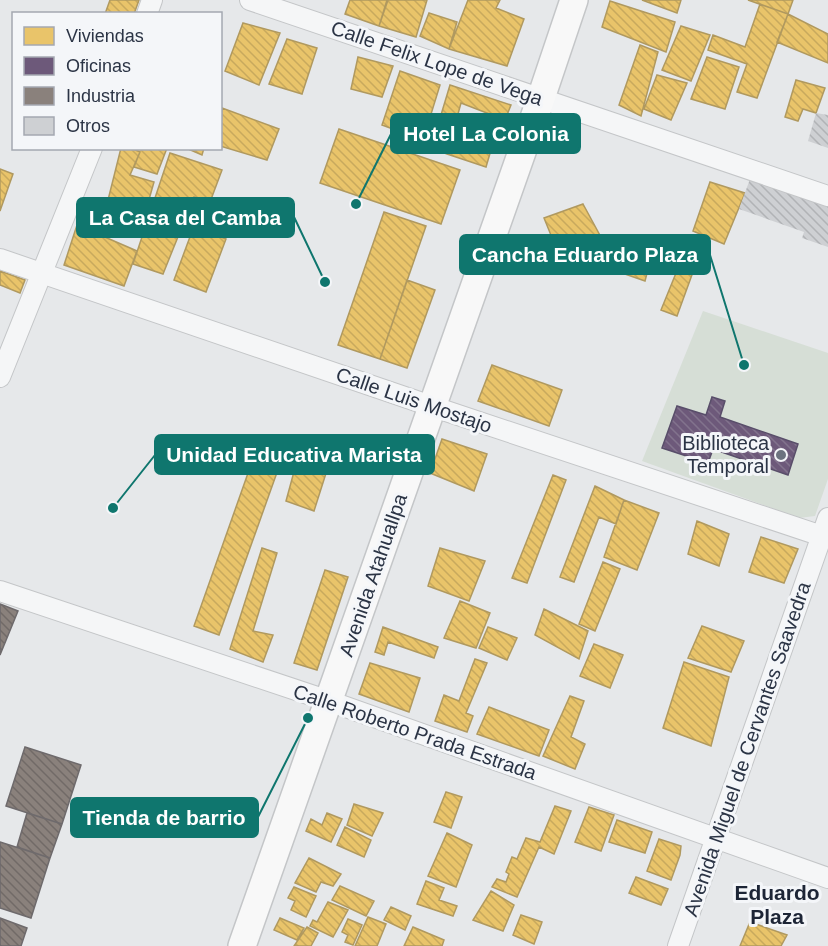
<svg xmlns="http://www.w3.org/2000/svg" width="828" height="946" font-family="Arial,sans-serif">
	<defs>
		<pattern id="homes-back-hatch" width="6" height="6" patternUnits="userSpaceOnUse" patternTransform="scale(1.5)"><rect width="6" height="6" fill="#e9c46a"/><path d="M-1 5l2 2M0 0l6 6M5-1l2 2" fill="none" stroke="#c8a95d"/></pattern>
		<pattern id="offices-back-hatch" width="6" height="6" patternUnits="userSpaceOnUse" patternTransform="scale(1.5)"><rect width="6" height="6" fill="#6d597a"/><path d="M-1 5l2 2M0 0l6 6M5-1l2 2" fill="none" stroke="#82738d"/></pattern>
		<pattern id="industry-back-hatch" width="6" height="6" patternUnits="userSpaceOnUse" patternTransform="scale(1.5)"><rect width="6" height="6" fill="#8a817c"/><path d="M-1 5l2 2M0 0l6 6M5-1l2 2" fill="none" stroke="#716a67"/></pattern>
		<pattern id="building-back-hatch" width="6" height="6" patternUnits="userSpaceOnUse" patternTransform="scale(1.5)"><rect width="6" height="6" fill="#ced0d3"/><path d="M-1 5l2 2M0 0l6 6M5-1l2 2" fill="none" stroke="#b1b3b6"/></pattern>
	</defs>
	<rect width="100%" height="100%" fill="#e6e8ea"/>
	<path fill="#d6ded6" d="M 703,311 L 828,353 L 828,479 L 815,516 L 799,518 L 642,461 Z"/>
	<path fill="url(#homes-back-hatch)" stroke="#b0995f" stroke-width="1.5" d="M 110,0 L 139,0 L 134,14 L 105,14 Z
		M 350,0 L 387,0 L 379,26 L 345,14 Z
		M 388,0 L 427,0 L 416,37 L 379,26 Z
		M 468,0 L 500,0 L 496,8 L 524,19 L 507,66 L 449,49 Z
		M 642,0 L 681,0 L 677,13 Z
		M 748,0 L 793,0 L 788,14 Z
		M 610,1 L 675,22 L 666,52 L 602,27 Z
		M 760,4 L 788,14 L 757,98 L 737,92 L 747,64 L 708,50 L 713,35 L 745,47 Z
		M 429,13 L 457,22 L 449,49 L 420,36 Z
		M 788,14 L 828,34 L 828,63 L 777,42 Z
		M 243,23 L 280,33 L 259,85 L 225,71 Z
		M 681,26 L 710,35 L 691,81 L 662,70 Z
		M 287,39 L 317,48 L 302,94 L 269,84 Z
		M 640,45 L 658,52 L 641,116 L 619,105 Z
		M 358,57 L 393,66 L 382,97 L 351,89 Z
		M 707,57 L 739,67 L 725,109 L 691,99 Z
		M 400,71 L 440,85 L 423,140 L 382,125 Z
		M 657,75 L 687,83 L 671,120 L 644,109 Z
		M 796,80 L 825,88 L 816,113 L 803,109 L 798,121 L 785,117 Z
		M 450,85 L 511,105 L 505,120 L 461,103 L 447,154 L 431,148 Z
		M 222,108 L 279,129 L 267,160 L 220,146 Z
		M 459,121 L 496,133 L 486,167 L 447,154 Z
		M 339,129 L 460,170 L 441,224 L 320,183 Z
		M 121,148 L 131,148 L 140,152 L 130,175 L 154,182 L 144,217 L 107,204 Z
		M 131,148 L 167,148 L 157,174 L 134,167 L 140,152 Z
		M 186,148 L 204,148 L 202,155 Z
		M 170,153 L 222,170 L 210,202 L 194,197 L 163,274 L 133,264 Z
		M 0,169 L 13,174 L 0,211 Z
		M 710,182 L 745,193 L 724,244 L 693,231 Z
		M 583,204 L 603,241 L 573,255 L 557,250 L 544,218 Z
		M 384,212 L 426,226 L 380,359 L 338,345 Z
		M 77,225 L 137,251 L 124,286 L 64,265 Z
		M 194,226 L 226,239 L 206,292 L 174,280 Z
		M 607,240 L 651,258 L 645,281 L 599,265 Z
		M 687,246 L 701,250 L 677,316 L 661,310 Z
		M 0,271 L 25,280 L 20,293 L 0,285 Z
		M 407,280 L 435,290 L 407,368 L 380,359 Z
		M 492,365 L 562,390 L 549,426 L 478,401 Z
		M 442,439 L 487,454 L 474,491 L 430,473 Z
		M 259,442 L 285,450 L 219,635 L 194,626 Z
		M 298,457 L 328,467 L 314,511 L 286,501 Z
		M 553,475 L 566,480 L 527,583 L 512,578 Z
		M 595,486 L 624,500 L 616,524 L 599,517 L 574,582 L 560,577 Z
		M 624,500 L 659,513 L 637,570 L 604,557 Z
		M 697,521 L 729,534 L 719,566 L 688,554 Z
		M 761,537 L 798,549 L 784,583 L 749,572 Z
		M 262,548 L 277,553 L 253,631 L 273,635 L 263,662 L 230,649 Z
		M 440,548 L 485,561 L 469,601 L 428,586 Z
		M 603,562 L 620,569 L 595,631 L 579,624 Z
		M 325,570 L 348,577 L 317,670 L 294,663 Z
		M 460,601 L 490,613 L 476,648 L 444,638 Z
		M 544,609 L 588,631 L 579,659 L 535,635 Z
		M 702,626 L 744,641 L 731,672 L 688,658 Z
		M 383,627 L 438,647 L 434,658 L 388,642 L 384,655 L 375,652 Z
		M 488,627 L 517,638 L 507,660 L 479,648 Z
		M 594,644 L 623,655 L 610,688 L 580,676 Z
		M 475,659 L 487,663 L 466,713 L 473,716 L 467,732 L 435,721 L 444,695 L 459,701 Z
		M 684,662 L 729,677 L 711,746 L 663,728 Z
		M 370,663 L 420,678 L 409,712 L 359,694 Z
		M 570,696 L 584,701 L 571,737 L 585,744 L 575,769 L 543,756 Z
		M 489,707 L 549,730 L 539,756 L 477,734 Z
		M 446,792 L 462,797 L 451,828 L 434,822 Z
		M 354,804 L 383,813 L 372,836 L 347,825 Z
		M 555,806 L 571,811 L 554,854 L 539,847 L 517,897 L 492,887 L 497,879 L 506,882 L 509,874 L 506,872 L 512,857 L 517,859 L 526,838 L 540,842 Z
		M 589,807 L 614,815 L 601,851 L 575,842 Z
		M 327,813 L 342,819 L 331,842 L 306,831 L 311,819 L 322,825 Z
		M 617,820 L 652,832 L 645,853 L 609,842 Z
		M 345,827 L 371,840 L 364,857 L 337,845 Z
		M 447,833 L 472,845 L 456,887 L 428,876 Z
		M 659,839 L 681,846 L 680,855 L 671,880 L 647,871 Z
		M 309,858 L 341,874 L 333,886 L 321,882 L 316,892 L 295,883 Z
		M 636,877 L 668,889 L 661,905 L 629,893 Z
		M 426,881 L 444,888 L 439,900 L 457,906 L 453,916 L 417,904 Z
		M 340,886 L 374,901 L 366,916 L 332,900 Z
		M 294,887 L 316,896 L 306,917 L 291,910 L 295,901 L 288,898 Z
		M 491,891 L 514,905 L 503,931 L 473,920 Z
		M 328,902 L 348,910 L 333,937 L 310,926 L 313,920 L 317,922 Z
		M 391,907 L 411,916 L 405,930 L 384,920 Z
		M 521,915 L 542,922 L 534,944 L 513,935 Z
		M 368,917 L 386,924 L 377,946 L 355,946 Z
		M 280,918 L 304,928 L 297,940 L 274,930 Z
		M 348,919 L 362,925 L 353,945 L 345,942 L 348,935 L 342,932 Z
		M 750,922 L 787,935 L 781,946 L 740,946 Z
		M 307,927 L 318,933 L 311,946 L 294,946 Z
		M 413,927 L 444,940 L 442,946 L 404,946 Z"/>
	<path fill="url(#offices-back-hatch)" stroke="#594e6a" stroke-width="1.5" d="M 712,397 L 725,401 L 720,417 L 798,444 L 788,475 L 713,449 L 708,463 L 662,448 L 677,406 L 706,415 Z"/>
	<path fill="url(#industry-back-hatch)" stroke="#6e6a6c" stroke-width="1.5" d="M 0,604 L 18,611 L 0,655 Z
		M 25,747 L 81,765 L 62,824 L 6,806 Z
		M 27,813 L 62,824 L 50,858 L 17,847 Z
		M 0,842 L 50,858 L 31,918 L 0,908 Z
		M 0,918 L 27,928 L 21,946 L 0,946 Z"/>
	<path fill="url(#building-back-hatch)" d="M 816,113 L 828,115 L 828,148 L 808,141 Z
		M 750,179 L 828,206 L 828,247 L 802,238 L 804,232 L 739,209 Z"/>
	<g fill="none" stroke-linecap="round" stroke-linejoin="round">
		<g stroke="#c4c6c8" stroke-width="22">
			<path id="minor" d="M 250,0 L 828,196
				M 147,14 L 152,0
				M 0,259 L 431,406 L 828,538
				M 0,377 L 92,148
				M 0,591 L 329,701 L 828,878
				M 678,946 L 828,518"/>
		</g>
		<g stroke="#c4c6c8" stroke-width="30">
			<path id="secondary" d="M 242,946 L 541,98 L 574,0"/>
		</g>
		<use href="#minor" stroke="#f5f6f7" stroke-width="20"/>
		<use href="#secondary" stroke="#f8f8f8" stroke-width="27"/>
	</g>
	<circle fill="#6c737f" stroke="#f4f6f9" stroke-width="2" cx="781" cy="455" r="6"/>
	<g text-anchor="middle" stroke-width="6" stroke-linejoin="round" paint-order="stroke">
		<g font-size="20" fill="#2b3445" stroke="#f4f6f9">
			<text transform="translate(437 63) rotate(19)" y="7">Calle Felix Lope de Vega</text>
			<text transform="translate(414 400) rotate(19)" y="7">Calle Luis Mostajo</text>
			<text transform="translate(373 575) rotate(-71)" y="7">Avenida Atahuallpa</text>
			<text transform="translate(415 732) rotate(19)" y="7">Calle Roberto Prada Estrada</text>
			<text transform="translate(747 749) rotate(-71)" y="7">Avenida Miguel de Cervantes Saavedra</text>
		</g>
		<g font-size="20" fill="#2b3445" stroke="#f4f6f9" text-anchor="end">
			<text x="769" y="450">Biblioteca<tspan x="769" dy="23">Temporal</tspan></text>
		</g>
		<g font-size="21" font-weight="bold" fill="#1d2536" stroke="#f4f6f9">
			<text x="777" y="900">Eduardo<tspan x="777" dy="24">Plaza</tspan></text>
		</g>
	</g>
	<path fill="none" stroke="#0f766e" stroke-width="2" d="M356 204L391 134M325 282L294 217M744 365L710 255M113 508L155 455M308 718L258 817"/>
	<g fill="#0f766e" stroke="#f4f6f9" stroke-width="2">
		<circle cx="356" cy="204" r="6"/>
		<circle cx="325" cy="282" r="6"/>
		<circle cx="744" cy="365" r="6"/>
		<circle cx="113" cy="508" r="6"/>
		<circle cx="308" cy="718" r="6"/>
	</g>
	<g fill="#0f766e" stroke="#0f766e" stroke-width="2">
		<rect x="391" y="114" width="189" height="39" rx="6"/>
		<rect x="77" y="198" width="217" height="39" rx="6"/>
		<rect x="460" y="235" width="250" height="39" rx="6"/>
		<rect x="155" y="435" width="279" height="39" rx="6"/>
		<rect x="71" y="798" width="187" height="39" rx="6"/>
	</g>
	<g font-size="21" text-anchor="middle" font-weight="bold" fill="#fff">
		<text x="486" y="141">Hotel La Colonia</text>
		<text x="185" y="225">La Casa del Camba</text>
		<text x="585" y="262">Cancha Eduardo Plaza</text>
		<text x="294" y="462">Unidad Educativa Marista</text>
		<text x="164" y="825">Tienda de barrio</text>
	</g>
	<rect x="12" y="12" width="210" height="138" fill="#f4f6f9" stroke="#a4a8b1" stroke-width="1.5"/>
	<rect x="24" y="27" width="30" height="18" fill="#e9c46a" stroke="#a4a8b1" stroke-width="1.5"/>
	<text x="66" y="42" font-size="18" fill="#2b3445">Viviendas</text>
	<rect x="24" y="57" width="30" height="18" fill="#6d597a" stroke="#a4a8b1" stroke-width="1.5"/>
	<text x="66" y="72" font-size="18" fill="#2b3445">Oficinas</text>
	<rect x="24" y="87" width="30" height="18" fill="#8a817c" stroke="#a4a8b1" stroke-width="1.5"/>
	<text x="66" y="102" font-size="18" fill="#2b3445">Industria</text>
	<rect x="24" y="117" width="30" height="18" fill="#ced0d3" stroke="#a4a8b1" stroke-width="1.5"/>
	<text x="66" y="132" font-size="18" fill="#2b3445">Otros</text>
</svg>
